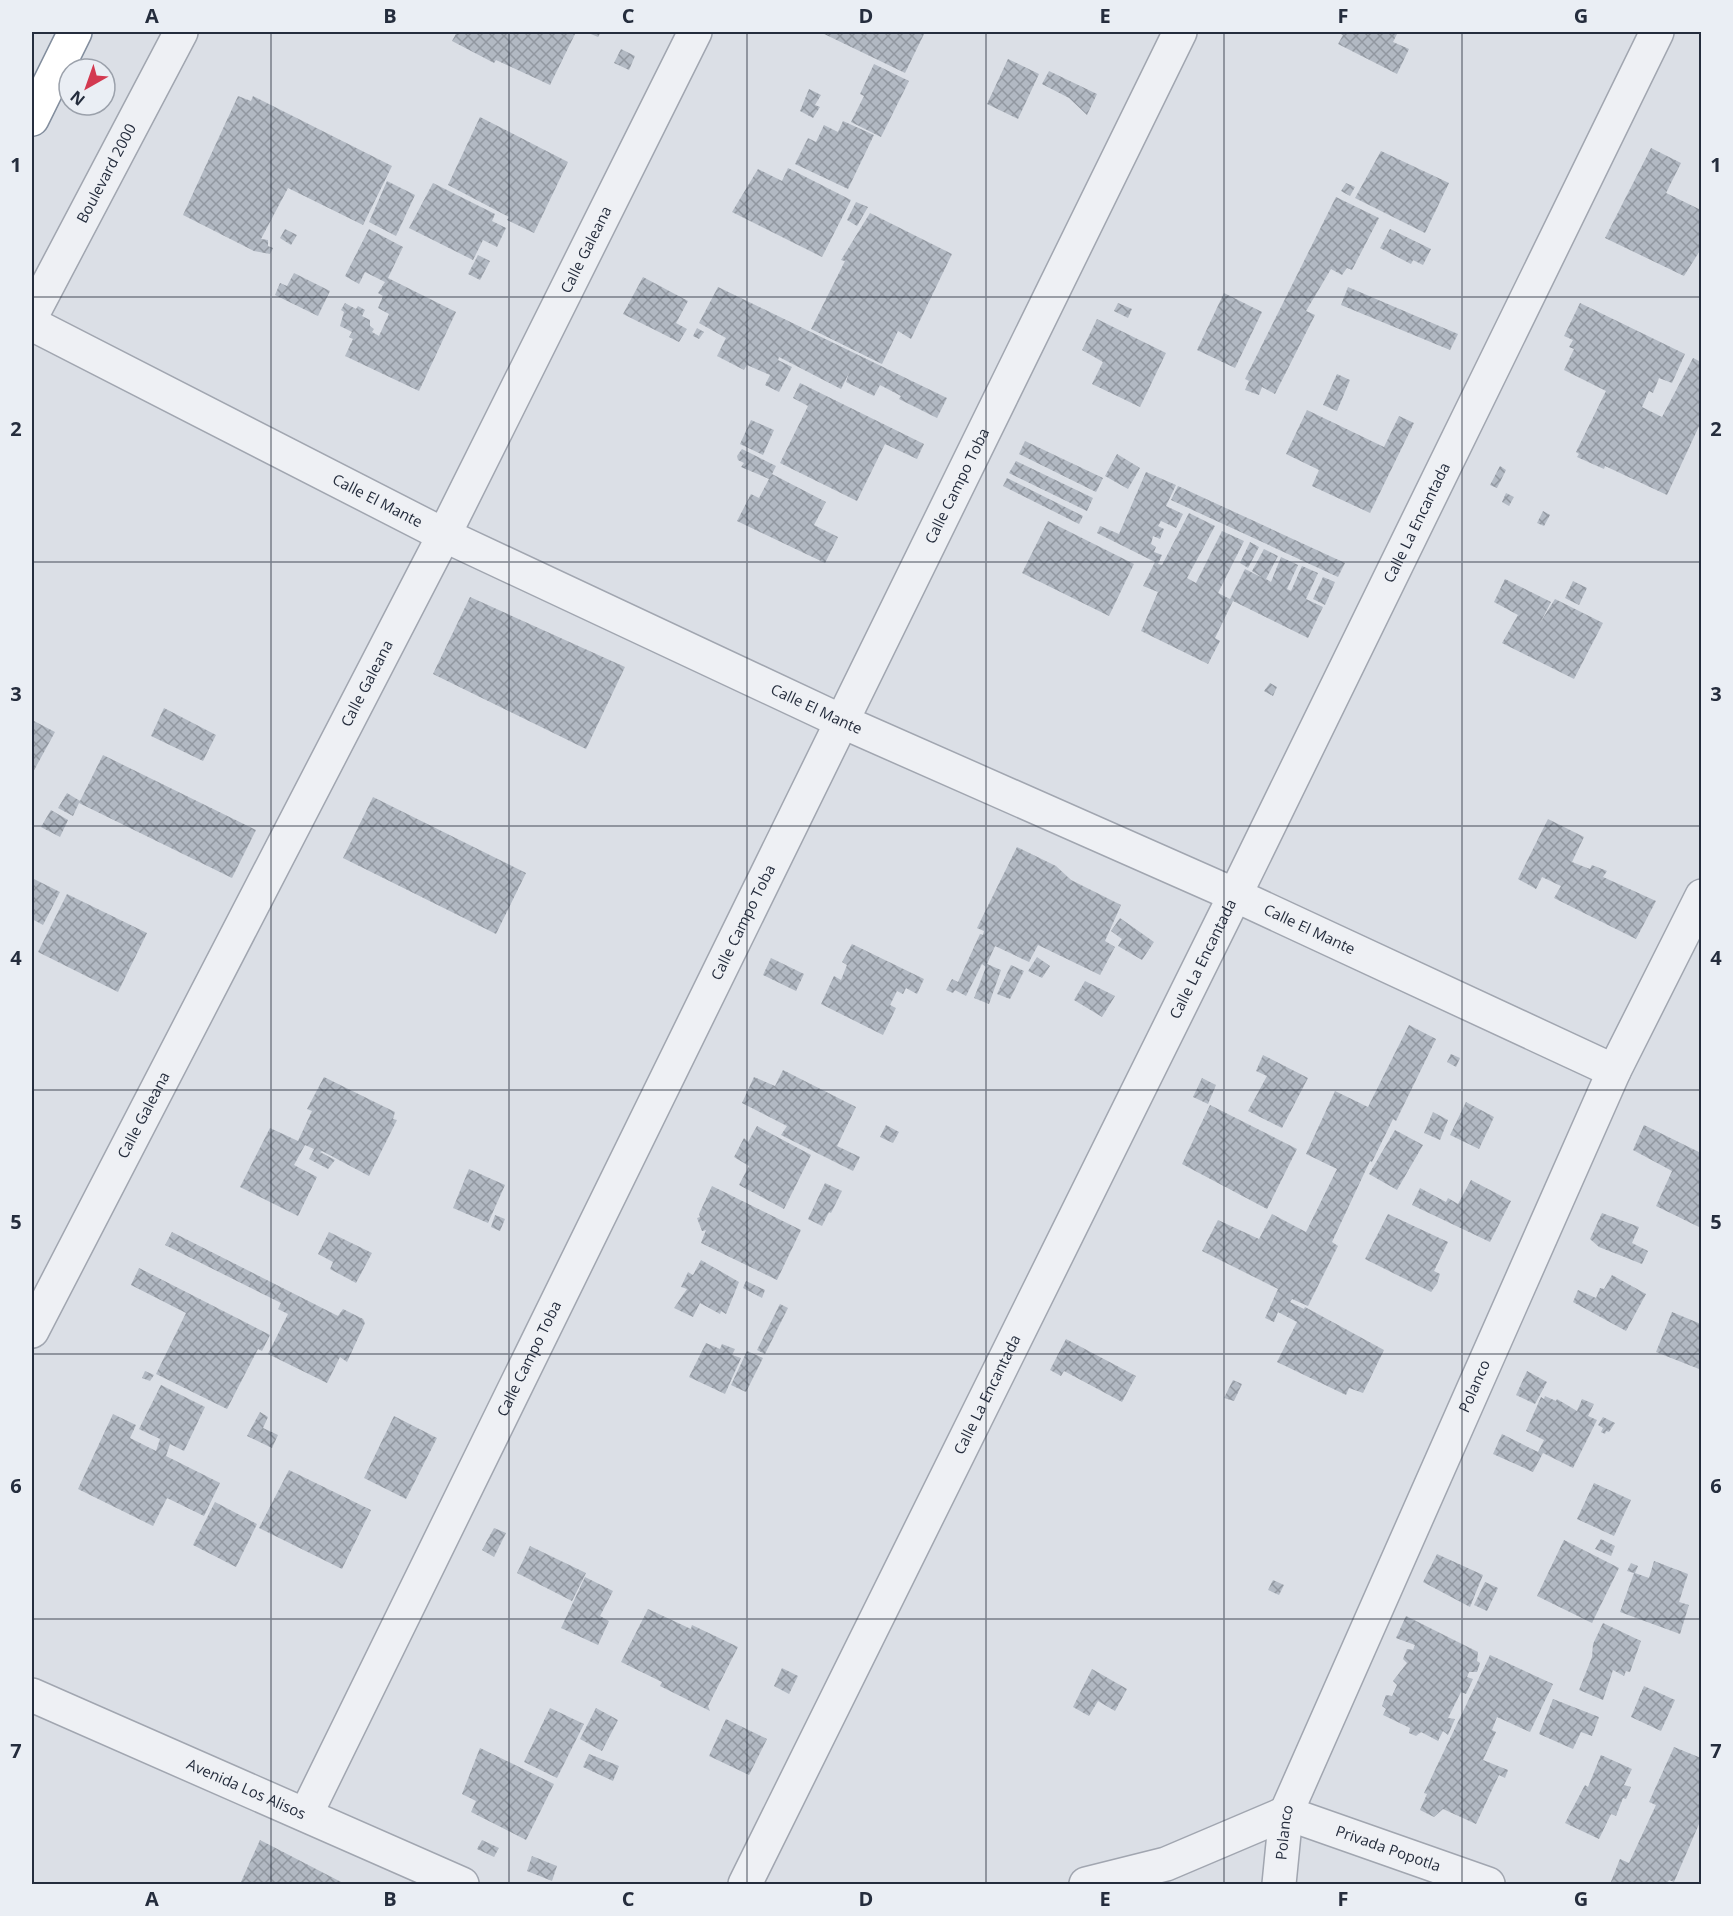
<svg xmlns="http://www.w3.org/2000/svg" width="1733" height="1916" font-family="'Open Sans',sans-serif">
	<defs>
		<pattern id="building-cross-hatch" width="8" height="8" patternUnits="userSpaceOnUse" patternTransform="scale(1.5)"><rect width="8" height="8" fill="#b2b9c3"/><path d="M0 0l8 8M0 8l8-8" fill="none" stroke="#9197a0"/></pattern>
	</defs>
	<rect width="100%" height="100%" fill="#dbdfe6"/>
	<path fill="url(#building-cross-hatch)" d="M 457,32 L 576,32 L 550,85 L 496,60 L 494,63 L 452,41 Z
		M 586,32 L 601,32 L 598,37 Z
		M 820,32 L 925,32 L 905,73 Z
		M 1336,32 L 1398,32 L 1393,42 L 1409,49 L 1397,74 L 1338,44 L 1343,35 Z
		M 621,49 L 635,56 L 629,70 L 614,63 Z
		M 1008,59 L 1039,74 L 1018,119 L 987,104 Z
		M 874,64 L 909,81 L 881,137 L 851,122 L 864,96 L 860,94 Z
		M 1049,71 L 1097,94 L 1087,115 L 1069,98 L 1042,84 Z
		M 809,89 L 821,95 L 815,105 L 820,107 L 813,118 L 800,111 Z
		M 238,96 L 251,101 L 253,96 L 392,166 L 363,225 L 288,188 L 261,239 L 268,240 L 268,246 L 273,248 L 270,254 L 254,251 L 183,215 Z
		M 480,117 L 568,162 L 534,233 L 507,220 L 509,217 L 448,185 Z
		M 843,121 L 874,135 L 848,189 L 795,164 L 808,138 L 816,142 L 824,125 L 838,132 Z
		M 1651,148 L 1681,163 L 1666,193 L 1701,210 L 1701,249 L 1684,276 L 1605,238 Z
		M 1381,151 L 1449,183 L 1425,233 L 1355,198 Z
		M 788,168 L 851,200 L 822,257 L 732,212 L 758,169 L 782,181 Z
		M 387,181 L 415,195 L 396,236 L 369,222 Z
		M 433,183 L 495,214 L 492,221 L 506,228 L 497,247 L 483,240 L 473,260 L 409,228 Z
		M 1346,183 L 1355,187 L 1350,196 L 1341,191 Z
		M 1336,197 L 1379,218 L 1352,270 L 1347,268 L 1342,275 L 1331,269 L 1306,311 L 1315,315 L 1275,394 L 1262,387 L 1259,395 L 1245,390 L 1249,381 L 1245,379 Z
		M 856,202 L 868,207 L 857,226 L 847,220 Z
		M 870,213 L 952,254 L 911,339 L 898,331 L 882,364 L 811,329 L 845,261 L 841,260 Z
		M 285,229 L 297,235 L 291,245 L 280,238 Z
		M 369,229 L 403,247 L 388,278 L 456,312 L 419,391 L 345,356 L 353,339 L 349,337 L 352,332 L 340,326 L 344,312 L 341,310 L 345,303 L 356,309 L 358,306 L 365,310 L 362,316 L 370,320 L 370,326 L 374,329 L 372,332 L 379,336 L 389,314 L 378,308 L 383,296 L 378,293 L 385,282 L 365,272 L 359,284 L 345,276 Z
		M 1390,229 L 1431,249 L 1423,265 L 1413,260 L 1411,264 L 1380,248 Z
		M 478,255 L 490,261 L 480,280 L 468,274 Z
		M 294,273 L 330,291 L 318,316 L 275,295 L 280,283 L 287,286 Z
		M 643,277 L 688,301 L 676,323 L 687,329 L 679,342 L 623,314 Z
		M 718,287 L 947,398 L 937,418 L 899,399 L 901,396 L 880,385 L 874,396 L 846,382 L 849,373 L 841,389 L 779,357 L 778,360 L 792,367 L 779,392 L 765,385 L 770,375 L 747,365 L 744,370 L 717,356 L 726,338 L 699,323 Z
		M 1348,287 L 1458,334 L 1450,350 L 1341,305 Z
		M 1224,293 L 1262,312 L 1235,368 L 1197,350 Z
		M 1118,303 L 1132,309 L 1128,318 L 1114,311 Z
		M 1580,303 L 1685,354 L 1672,383 L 1659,378 L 1653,393 L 1649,391 L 1642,407 L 1662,417 L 1693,358 L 1701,362 L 1701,422 L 1667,495 L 1605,466 L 1604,469 L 1577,457 L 1579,454 L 1576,452 L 1606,391 L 1564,370 L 1574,349 L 1569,347 L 1573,340 L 1564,336 Z
		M 1097,319 L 1166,353 L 1140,407 L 1092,384 L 1103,362 L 1082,350 Z
		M 697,328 L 704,332 L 699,339 L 693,336 Z
		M 1337,374 L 1350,380 L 1337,411 L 1323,405 Z
		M 800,383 L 924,444 L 917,459 L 885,444 L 857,501 L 780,463 L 808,406 L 793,398 Z
		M 1307,410 L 1384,447 L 1399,416 L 1414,423 L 1370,513 L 1312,486 L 1319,470 L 1286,454 Z
		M 751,420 L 774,430 L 763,455 L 740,444 Z
		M 1025,441 L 1103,478 L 1096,492 L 1019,454 Z
		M 742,449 L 776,466 L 772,474 L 826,502 L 814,525 L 838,537 L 825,563 L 737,521 L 751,494 L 759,498 L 769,479 L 741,467 L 744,463 L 738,460 L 737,456 Z
		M 1117,454 L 1140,468 L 1128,489 L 1105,476 Z
		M 1016,461 L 1093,498 L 1087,511 L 1009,473 Z
		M 1500,466 L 1506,470 L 1497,488 L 1490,485 Z
		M 1146,472 L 1176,485 L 1166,506 L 1183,514 L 1176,528 L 1161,521 L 1158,526 L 1164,529 L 1160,539 L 1153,536 L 1151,544 L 1156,547 L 1154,552 L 1162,555 L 1158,564 L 1162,565 L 1189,513 L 1215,526 L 1187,578 L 1196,583 L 1222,531 L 1244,541 L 1218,593 L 1230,599 L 1245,569 L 1263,578 L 1252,571 L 1264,549 L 1278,556 L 1266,579 L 1271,582 L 1281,557 L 1298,565 L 1287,589 L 1291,591 L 1302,566 L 1318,573 L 1306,599 L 1323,607 L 1308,638 L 1233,601 L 1215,638 L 1220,641 L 1208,664 L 1141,631 L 1158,592 L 1143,586 L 1155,562 L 1097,533 L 1100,526 L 1119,534 Z
		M 1007,478 L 1083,516 L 1079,524 L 1003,486 Z
		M 1178,486 L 1345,563 L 1338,577 L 1171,500 Z
		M 1506,493 L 1514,497 L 1509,506 L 1502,502 Z
		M 1543,511 L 1550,515 L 1544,526 L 1537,523 Z
		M 1048,521 L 1134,564 L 1109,616 L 1022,573 Z
		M 1250,542 L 1259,547 L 1248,568 L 1240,563 Z
		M 1323,577 L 1335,582 L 1325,605 L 1313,599 Z
		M 1505,579 L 1551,602 L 1540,623 L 1555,599 L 1603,623 L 1574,679 L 1502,643 L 1518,615 L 1494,602 Z
		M 1573,581 L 1587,588 L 1579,605 L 1565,598 Z
		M 470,597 L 625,667 L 586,749 L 433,674 Z
		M 1270,683 L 1277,687 L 1273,696 L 1264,691 Z
		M 164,708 L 216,735 L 203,761 L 151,736 Z
		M 32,720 L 55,732 L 32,774 Z
		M 103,755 L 256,830 L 232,878 L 79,803 L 73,816 L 58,808 L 67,793 L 80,801 Z
		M 373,797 L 526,873 L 496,934 L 343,858 Z
		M 51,810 L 68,820 L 60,837 L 41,827 Z
		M 1548,819 L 1584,837 L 1572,862 L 1590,869 L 1592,865 L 1607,871 L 1603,877 L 1656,901 L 1636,939 L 1554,898 L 1561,886 L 1542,877 L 1536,889 L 1518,879 Z
		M 1017,847 L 1056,866 L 1071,880 L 1121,905 L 1105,941 L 1115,947 L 1100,975 L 1038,945 L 1029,962 L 995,946 L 987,964 L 1001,970 L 989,1004 L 974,998 L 986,967 L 982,964 L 966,996 L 955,990 L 953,993 L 946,990 L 952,979 L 958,982 L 980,934 L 983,935 L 984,931 L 977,928 Z
		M 32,878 L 60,892 L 43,925 L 32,919 Z
		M 67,894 L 147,933 L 118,992 L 38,952 Z
		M 1120,918 L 1154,942 L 1142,960 L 1118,946 L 1122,939 L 1111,931 Z
		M 852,944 L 924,979 L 917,994 L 906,988 L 903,994 L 897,991 L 890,1005 L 896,1008 L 883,1035 L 821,1004 L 834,976 L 841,980 L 847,965 L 842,962 Z
		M 1037,957 L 1050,966 L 1042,978 L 1028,971 Z
		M 771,958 L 804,974 L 796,991 L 763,975 Z
		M 1011,965 L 1024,971 L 1010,999 L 997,994 Z
		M 1085,981 L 1115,996 L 1102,1017 L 1074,1000 Z
		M 1409,1025 L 1436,1039 L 1396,1121 L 1393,1119 L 1372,1162 L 1370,1161 L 1332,1242 L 1338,1246 L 1308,1306 L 1292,1299 L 1290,1302 L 1304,1309 L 1305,1307 L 1384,1350 L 1363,1393 L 1349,1388 L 1346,1395 L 1277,1362 L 1297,1322 L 1278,1312 L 1274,1322 L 1265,1318 L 1278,1289 L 1202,1251 L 1218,1220 L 1259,1239 L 1272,1214 L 1306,1232 L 1337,1169 L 1306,1154 L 1335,1091 L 1368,1107 Z
		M 1451,1054 L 1460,1058 L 1456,1067 L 1447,1062 Z
		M 1263,1055 L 1308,1078 L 1282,1128 L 1248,1111 L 1267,1076 L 1256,1071 Z
		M 783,1070 L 856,1107 L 837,1146 L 860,1157 L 853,1171 L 781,1135 L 787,1126 L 742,1103 L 754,1077 L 775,1086 Z
		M 324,1077 L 395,1112 L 393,1119 L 397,1120 L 369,1176 L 322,1151 L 320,1152 L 335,1160 L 328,1169 L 309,1159 L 314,1149 L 305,1145 L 294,1165 L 317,1177 L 298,1216 L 240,1187 L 270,1128 L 298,1141 L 312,1111 L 307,1109 Z
		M 1202,1078 L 1216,1085 L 1208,1104 L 1193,1097 Z
		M 1466,1102 L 1494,1117 L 1479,1149 L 1450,1135 Z
		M 1210,1105 L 1297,1149 L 1267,1209 L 1182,1164 Z
		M 1433,1112 L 1448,1120 L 1440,1140 L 1424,1133 Z
		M 886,1125 L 899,1132 L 893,1143 L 880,1137 Z
		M 1644,1125 L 1701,1153 L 1701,1228 L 1656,1206 L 1672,1171 L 1633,1150 Z
		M 757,1126 L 811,1155 L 784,1209 L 739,1185 L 749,1166 L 734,1157 L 744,1138 L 748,1142 Z
		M 1395,1130 L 1423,1145 L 1397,1190 L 1369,1174 Z
		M 469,1169 L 505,1185 L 488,1223 L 453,1208 Z
		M 1471,1180 L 1511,1201 L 1490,1242 L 1412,1205 L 1420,1188 L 1446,1202 L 1448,1198 L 1458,1204 Z
		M 825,1183 L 842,1191 L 831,1213 L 829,1212 L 822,1226 L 808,1219 Z
		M 712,1186 L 801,1230 L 777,1280 L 701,1243 L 706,1230 L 702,1231 L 697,1218 L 700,1217 L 699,1214 Z
		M 1602,1213 L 1639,1227 L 1632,1243 L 1648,1251 L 1642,1264 L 1599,1247 L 1590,1239 Z
		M 1388,1214 L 1448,1242 L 1434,1271 L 1440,1274 L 1437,1284 L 1431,1292 L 1365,1259 Z
		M 495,1215 L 505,1219 L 500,1231 L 491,1227 Z
		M 172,1232 L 338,1316 L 343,1309 L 363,1319 L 365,1323 L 347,1362 L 340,1357 L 327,1383 L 268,1354 L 288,1314 L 278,1309 L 281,1303 L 165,1245 Z
		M 329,1232 L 372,1253 L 356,1283 L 330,1269 L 333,1262 L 318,1254 Z
		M 701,1260 L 739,1282 L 726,1314 L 721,1311 L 720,1314 L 700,1303 L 693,1317 L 674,1308 L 687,1289 L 681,1287 L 688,1272 L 693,1275 Z
		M 139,1268 L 270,1335 L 262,1351 L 258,1349 L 227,1409 L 156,1374 L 186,1313 L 131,1285 Z
		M 1612,1275 L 1646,1294 L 1626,1331 L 1573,1302 L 1578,1290 L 1596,1298 L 1600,1288 L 1604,1289 Z
		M 746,1281 L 765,1290 L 762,1298 L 743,1288 Z
		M 780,1304 L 788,1308 L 765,1354 L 757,1350 Z
		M 1672,1312 L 1701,1324 L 1699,1369 L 1656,1352 Z
		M 1066,1339 L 1136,1376 L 1122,1402 L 1064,1371 L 1061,1376 L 1050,1370 Z
		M 706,1343 L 720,1349 L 722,1344 L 735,1349 L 732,1355 L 741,1358 L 725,1394 L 689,1377 Z
		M 747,1351 L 763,1358 L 746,1392 L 731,1385 Z
		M 145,1371 L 154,1375 L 150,1381 L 142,1378 Z
		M 1527,1371 L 1547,1382 L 1535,1404 L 1516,1395 Z
		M 1233,1380 L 1242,1384 L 1234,1401 L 1224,1398 Z
		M 161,1385 L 205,1407 L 184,1451 L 170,1444 L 166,1456 L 220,1483 L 204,1516 L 167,1498 L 153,1526 L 78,1489 L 113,1414 L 136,1425 L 130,1438 L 156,1451 L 160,1439 L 139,1429 Z
		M 1545,1396 L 1556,1401 L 1557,1399 L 1577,1411 L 1582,1399 L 1594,1404 L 1588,1416 L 1597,1420 L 1573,1468 L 1543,1453 L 1533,1472 L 1493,1454 L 1502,1434 L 1538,1452 L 1544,1440 L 1526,1431 L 1541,1397 L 1544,1399 Z
		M 260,1412 L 268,1417 L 263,1428 L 278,1435 L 272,1448 L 247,1436 Z
		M 394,1416 L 437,1438 L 406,1499 L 364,1478 Z
		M 1603,1417 L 1615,1423 L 1609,1432 L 1606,1431 L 1605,1434 L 1601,1432 L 1603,1428 L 1598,1425 Z
		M 289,1470 L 371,1510 L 342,1569 L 259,1528 Z
		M 1594,1483 L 1631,1500 L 1614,1536 L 1577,1519 Z
		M 215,1502 L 257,1524 L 236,1567 L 193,1545 Z
		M 494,1528 L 506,1533 L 494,1557 L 482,1550 Z
		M 1601,1539 L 1615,1546 L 1611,1556 L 1595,1549 Z
		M 1564,1540 L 1619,1568 L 1592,1623 L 1537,1596 Z
		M 530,1546 L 586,1573 L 572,1601 L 517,1573 Z
		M 1437,1554 L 1483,1575 L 1470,1607 L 1423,1582 Z
		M 1654,1561 L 1688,1574 L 1679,1602 L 1689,1605 L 1680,1634 L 1620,1612 L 1634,1573 L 1627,1571 L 1631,1563 L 1638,1566 L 1635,1573 L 1649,1578 Z
		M 585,1577 L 613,1591 L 600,1616 L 609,1621 L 598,1645 L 561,1628 Z
		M 1273,1580 L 1284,1585 L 1279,1595 L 1268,1590 Z
		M 1485,1582 L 1498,1588 L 1487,1611 L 1474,1605 Z
		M 648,1609 L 691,1629 L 692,1625 L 738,1647 L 708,1706 L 710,1711 L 660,1686 L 662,1682 L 621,1662 Z
		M 1406,1616 L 1478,1652 L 1477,1661 L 1480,1663 L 1477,1672 L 1469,1672 L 1467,1677 L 1473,1679 L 1466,1694 L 1461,1692 L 1448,1718 L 1455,1719 L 1448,1735 L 1443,1731 L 1438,1741 L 1421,1732 L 1416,1736 L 1409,1733 L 1410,1728 L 1383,1715 L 1386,1709 L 1382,1706 L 1386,1695 L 1392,1696 L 1397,1685 L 1393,1681 L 1407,1663 L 1403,1659 L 1407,1649 L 1413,1650 L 1415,1645 L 1396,1638 Z
		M 1603,1623 L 1641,1641 L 1630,1672 L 1626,1671 L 1624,1676 L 1613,1670 L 1603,1700 L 1579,1690 L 1592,1657 L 1593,1644 Z
		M 1490,1655 L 1553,1684 L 1530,1732 L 1497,1717 L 1492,1730 L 1496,1732 L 1483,1760 L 1508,1770 L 1505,1778 L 1499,1775 L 1476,1824 L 1443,1809 L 1434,1817 L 1420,1810 L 1427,1794 L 1424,1793 Z
		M 782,1668 L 798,1676 L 789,1694 L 774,1686 Z
		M 1092,1669 L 1127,1689 L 1115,1711 L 1098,1701 L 1089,1716 L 1073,1707 Z
		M 1644,1686 L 1675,1700 L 1661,1731 L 1631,1717 Z
		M 1553,1699 L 1599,1717 L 1592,1736 L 1581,1732 L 1573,1749 L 1539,1734 Z
		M 550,1708 L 584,1724 L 557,1778 L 524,1762 Z
		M 596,1708 L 618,1720 L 602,1751 L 580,1739 Z
		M 726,1719 L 767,1739 L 749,1775 L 709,1756 Z
		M 1674,1747 L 1701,1758 L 1701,1825 L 1699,1824 L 1674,1882 L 1669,1880 L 1667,1884 L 1610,1884 L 1620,1859 L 1629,1863 L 1656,1805 L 1649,1802 Z
		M 480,1748 L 554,1784 L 526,1840 L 471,1812 L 476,1801 L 462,1794 Z
		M 589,1754 L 619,1766 L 613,1781 L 583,1767 Z
		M 1601,1755 L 1632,1769 L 1624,1785 L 1631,1787 L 1626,1799 L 1623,1798 L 1616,1816 L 1611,1814 L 1599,1839 L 1565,1823 L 1585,1785 L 1588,1787 Z
		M 260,1840 L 345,1884 L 240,1884 Z
		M 482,1840 L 499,1848 L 494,1857 L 477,1849 Z
		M 532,1856 L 557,1866 L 552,1881 L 527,1871 Z"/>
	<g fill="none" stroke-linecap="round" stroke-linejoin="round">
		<g stroke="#a1a6b0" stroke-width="36">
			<g id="street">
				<path id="s1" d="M 32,315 L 181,32"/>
				<path id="s2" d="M 32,324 L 444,535 L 841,721 L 1235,895 L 1614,1071"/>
				<path id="s3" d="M 32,1331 L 444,535 L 695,32"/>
				<path id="s4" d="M 32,1695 L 462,1884"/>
				<path id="s5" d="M 306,1814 L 1180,32"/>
				<path id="s6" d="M 745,1884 L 1235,895 L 1657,32"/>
				<path id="s7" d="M 1086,1884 L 1166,1864 L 1286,1813 L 1488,1884"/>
				<path id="s8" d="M 1279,1884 L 1286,1813 L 1614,1071 L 1702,896"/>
			</g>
		</g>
		<g stroke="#828d9d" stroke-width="36">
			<path id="highway" d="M 32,119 L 75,32"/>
		</g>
		<use href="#street" stroke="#eef0f4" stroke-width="33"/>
		<use href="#highway" stroke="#fff" stroke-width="33"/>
	</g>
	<path fill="none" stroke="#252d3d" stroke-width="1.5" stroke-opacity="0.55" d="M 271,32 L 271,1884M 509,32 L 509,1884M 747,32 L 747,1884M 986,32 L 986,1884M 1224,32 L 1224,1884M 1462,32 L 1462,1884M 32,297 L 1702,297M 32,562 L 1702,562M 32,826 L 1702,826M 32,1090 L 1702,1090M 32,1354 L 1702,1354M 32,1619 L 1702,1619"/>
	<g text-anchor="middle" stroke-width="4.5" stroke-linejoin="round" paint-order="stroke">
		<g font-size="15" fill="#252d3d" stroke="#eaeef4">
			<text dy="5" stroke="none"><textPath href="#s1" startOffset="160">Boulevard 2000</textPath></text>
			<text dy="5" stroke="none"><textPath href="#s3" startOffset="1215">Calle Galeana</textPath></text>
			<text dy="5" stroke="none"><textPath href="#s5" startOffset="1479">Calle Campo Toba</textPath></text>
			<text dy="5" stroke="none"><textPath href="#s2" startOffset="388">Calle El Mante</textPath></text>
			<text dy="5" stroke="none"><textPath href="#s6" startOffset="1518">Calle La Encantada</textPath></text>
			<text dy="5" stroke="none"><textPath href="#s3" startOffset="729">Calle Galeana</textPath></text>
			<text dy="5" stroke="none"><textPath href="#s2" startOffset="874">Calle El Mante</textPath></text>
			<text dy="5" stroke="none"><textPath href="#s5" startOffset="993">Calle Campo Toba</textPath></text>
			<text dy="5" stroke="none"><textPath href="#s2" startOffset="1414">Calle El Mante</textPath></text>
			<text dy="5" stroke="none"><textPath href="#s6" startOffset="1032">Calle La Encantada</textPath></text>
			<text dy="5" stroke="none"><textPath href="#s3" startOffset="243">Calle Galeana</textPath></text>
			<text dy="5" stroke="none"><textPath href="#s5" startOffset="507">Calle Campo Toba</textPath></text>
			<text dy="5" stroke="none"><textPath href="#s8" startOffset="538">Polanco</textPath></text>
			<text dy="5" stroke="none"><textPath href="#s6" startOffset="546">Calle La Encantada</textPath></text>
			<text dy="5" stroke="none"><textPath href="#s4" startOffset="234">Avenida Los Alisos</textPath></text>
			<text dy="5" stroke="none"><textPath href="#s8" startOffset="52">Polanco</textPath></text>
			<text dy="5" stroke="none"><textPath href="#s7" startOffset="321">Privada Popotla</textPath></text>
		</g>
	</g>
	<rect width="1733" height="1916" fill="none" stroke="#eaeef4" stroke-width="66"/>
	<g transform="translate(87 87) rotate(220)"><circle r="28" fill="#eaeef4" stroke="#9ba1ab" stroke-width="1.5"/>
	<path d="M0-4.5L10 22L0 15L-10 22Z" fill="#d33950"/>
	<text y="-9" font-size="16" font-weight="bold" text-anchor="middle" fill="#252d3d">N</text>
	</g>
	<rect x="33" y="33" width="1667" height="1850" fill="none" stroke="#252d3d" stroke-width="2"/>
	<g font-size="20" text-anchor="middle" font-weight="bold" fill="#252d3d">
		<text x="152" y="23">A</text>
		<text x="390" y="23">B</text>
		<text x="628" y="23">C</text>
		<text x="866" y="23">D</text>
		<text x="1105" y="23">E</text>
		<text x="1343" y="23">F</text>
		<text x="1581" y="23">G</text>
		<text x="16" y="172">1</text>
		<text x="1716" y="172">1</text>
		<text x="16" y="436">2</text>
		<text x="1716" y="436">2</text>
		<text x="16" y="701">3</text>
		<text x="1716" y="701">3</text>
		<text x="16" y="965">4</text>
		<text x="1716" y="965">4</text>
		<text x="16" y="1229">5</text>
		<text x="1716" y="1229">5</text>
		<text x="16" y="1493">6</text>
		<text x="1716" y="1493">6</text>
		<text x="16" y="1758">7</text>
		<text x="1716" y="1758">7</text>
		<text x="152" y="1906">A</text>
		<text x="390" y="1906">B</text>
		<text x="628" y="1906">C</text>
		<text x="866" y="1906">D</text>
		<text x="1105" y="1906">E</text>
		<text x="1343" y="1906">F</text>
		<text x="1581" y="1906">G</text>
	</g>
</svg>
